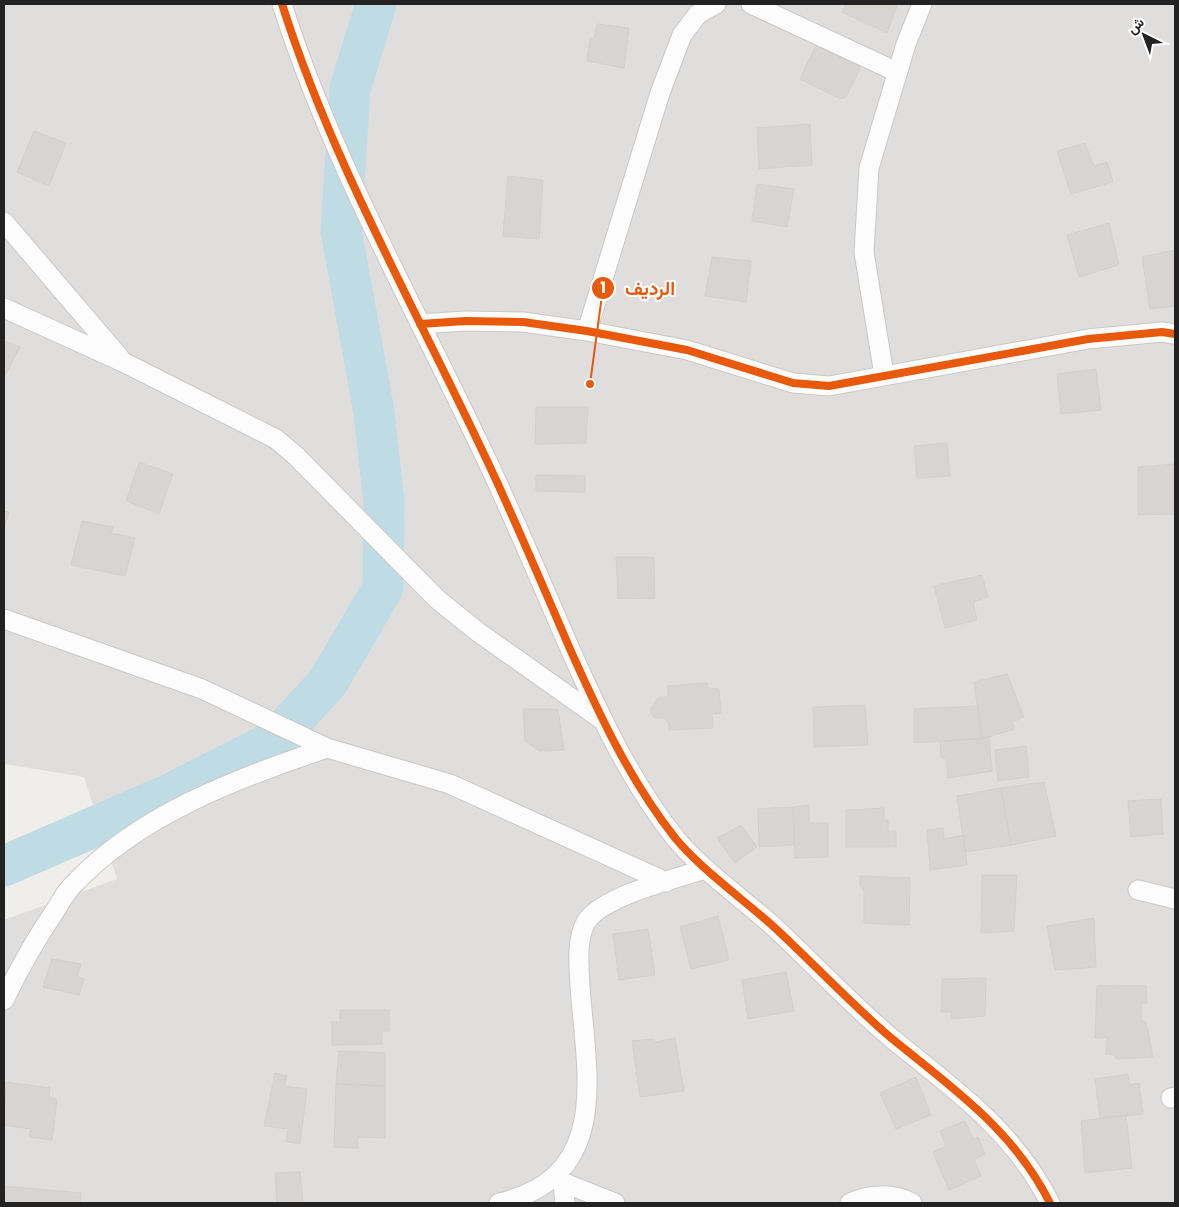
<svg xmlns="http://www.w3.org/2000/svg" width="1179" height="1207" font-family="Poppins,Vazirmatn,sans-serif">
	<rect width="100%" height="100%" fill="#f0eeeb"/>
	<path fill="#dfdedc" d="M 4,4 L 1175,4 L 1175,1203 L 4,1203 L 4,920 L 117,879 L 84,777 L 4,764 Z"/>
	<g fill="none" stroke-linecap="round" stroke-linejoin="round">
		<path stroke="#bfdbe3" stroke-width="41" d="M 4,866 L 170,794 L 274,741 L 328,682 L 383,588 L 384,503 L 374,412 L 341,230 L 350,89 L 376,4"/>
	</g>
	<path fill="#d7d4d2" stroke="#d3d0cc" d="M 846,4 L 898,4 L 887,33 L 842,12 Z
		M 597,24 L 629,28 L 624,68 L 587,61 L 590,38 L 594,39 Z
		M 819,39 L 858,62 L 860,69 L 846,97 L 841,99 L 800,79 Z
		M 810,124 L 812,165 L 759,169 L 757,128 Z
		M 34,131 L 66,143 L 49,186 L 17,172 Z
		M 1085,143 L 1094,166 L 1107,162 L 1113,182 L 1071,194 L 1057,151 Z
		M 508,176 L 543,180 L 539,239 L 503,236 Z
		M 757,184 L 794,189 L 787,227 L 752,221 Z
		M 1109,223 L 1119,265 L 1079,277 L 1067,235 Z
		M 1175,250 L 1175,306 L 1150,309 L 1142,257 Z
		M 712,257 L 751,261 L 746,302 L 705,296 Z
		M 4,341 L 20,347 L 4,377 Z
		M 1096,369 L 1101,410 L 1061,414 L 1057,374 Z
		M 536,407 L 588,407 L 586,443 L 535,444 Z
		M 947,443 L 950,476 L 917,478 L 914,446 Z
		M 139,462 L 173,474 L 159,514 L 126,501 Z
		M 1175,464 L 1175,514 L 1138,515 L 1138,467 Z
		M 536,475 L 585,476 L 585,492 L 536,491 Z
		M 4,511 L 9,512 L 4,528 Z
		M 82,521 L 113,527 L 111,533 L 135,538 L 125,576 L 71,565 Z
		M 616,557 L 654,557 L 655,598 L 618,599 Z
		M 982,575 L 988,597 L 973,602 L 977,620 L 945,628 L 934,586 Z
		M 1007,674 L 1024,717 L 1012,722 L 1015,729 L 982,739 L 974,682 Z
		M 707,683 L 708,688 L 719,689 L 721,713 L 712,714 L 713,728 L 669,730 L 669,724 L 665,718 L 655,718 L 651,714 L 651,708 L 659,697 L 668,697 L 668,686 Z
		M 865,705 L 868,745 L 814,747 L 813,707 Z
		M 978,706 L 982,739 L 914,743 L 914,709 Z
		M 523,709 L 558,709 L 564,750 L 539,751 L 525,741 Z
		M 989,737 L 992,771 L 948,778 L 946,758 L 941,758 L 940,741 Z
		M 1026,746 L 1029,777 L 998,781 L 995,750 Z
		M 1044,782 L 1056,836 L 1011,845 L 1001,788 Z
		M 1001,788 L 1011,845 L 965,852 L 957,796 Z
		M 1161,799 L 1163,834 L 1131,837 L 1128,801 Z
		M 809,805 L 809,823 L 828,823 L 828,857 L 795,858 L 793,807 Z
		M 793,807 L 794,845 L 759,847 L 758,809 Z
		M 884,808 L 884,820 L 888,820 L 888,831 L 896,831 L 896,847 L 846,847 L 846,810 Z
		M 741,825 L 757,847 L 735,863 L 717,838 Z
		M 943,828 L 944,839 L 964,835 L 967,865 L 930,870 L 927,830 Z
		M 982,875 L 1017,875 L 1014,931 L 981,933 Z
		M 860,876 L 910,878 L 909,925 L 864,923 L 864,890 L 860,886 Z
		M 718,916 L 729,960 L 691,969 L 680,927 Z
		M 1094,918 L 1096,967 L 1055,970 L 1047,926 Z
		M 648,929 L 655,975 L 619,980 L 613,934 Z
		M 52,959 L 81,964 L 77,976 L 84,979 L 79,995 L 43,987 Z
		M 786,972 L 794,1011 L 748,1019 L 742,980 Z
		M 986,978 L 985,1016 L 952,1019 L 951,1012 L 941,1012 L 942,979 Z
		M 1097,985 L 1146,986 L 1147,1003 L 1141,1003 L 1141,1020 L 1146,1022 L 1153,1057 L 1117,1059 L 1114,1055 L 1106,1054 L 1107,1038 L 1095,1038 Z
		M 340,1010 L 389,1010 L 389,1031 L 382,1031 L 382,1044 L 332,1045 L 332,1022 L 340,1022 Z
		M 675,1038 L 684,1091 L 640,1097 L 632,1041 L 652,1039 L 655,1042 Z
		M 339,1051 L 385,1053 L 385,1086 L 336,1084 Z
		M 275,1073 L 287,1076 L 284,1086 L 307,1089 L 300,1144 L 286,1142 L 288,1129 L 264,1126 Z
		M 1128,1074 L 1130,1085 L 1139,1083 L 1143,1114 L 1100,1118 L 1095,1079 Z
		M 916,1077 L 931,1115 L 896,1129 L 880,1093 Z
		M 6,1082 L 50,1088 L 49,1096 L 57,1100 L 52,1140 L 29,1137 L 31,1129 L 4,1125 Z
		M 336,1084 L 385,1086 L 385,1138 L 358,1137 L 358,1148 L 334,1147 Z
		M 1126,1115 L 1132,1168 L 1085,1173 L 1081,1121 Z
		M 965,1121 L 973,1139 L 978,1137 L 985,1154 L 974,1159 L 981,1176 L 949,1190 L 933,1152 L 946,1146 L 940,1131 Z
		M 300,1172 L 303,1203 L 277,1203 L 275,1173 Z
		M 4,1186 L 81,1193 L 80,1203 L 4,1203 Z"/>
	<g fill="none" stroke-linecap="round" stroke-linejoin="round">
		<g stroke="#c9c8c7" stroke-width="21">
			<path id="street" d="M 282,4 C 335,171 424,323 497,482 C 522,537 546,593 570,649 C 600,716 630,781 676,839 C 702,870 743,899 774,927 C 813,963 849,1002 890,1037 C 952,1088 1013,1129 1050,1203
				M 751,4 L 897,72
				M 4,222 L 120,358
				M 4,308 L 123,362 L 276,439 L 296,456 L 437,599 L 478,632 L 601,719
				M 420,324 L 465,321 L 523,322 L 587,331 L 687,350 L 793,383 L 829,386 L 1088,339 L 1162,332 L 1175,334
				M 587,331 L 660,93 L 682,35 L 698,14 L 716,4
				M 884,375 L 864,252 L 869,168 L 906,44 L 922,4
				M 4,619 L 202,689 L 327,748 L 450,784 L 666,882
				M 1138,890 L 1175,899
				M 4,1000 C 19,969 35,940 55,911 C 60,903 65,893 72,886 C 139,814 236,779 327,748
				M 1171,1098 L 1175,1097
				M 552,1178 L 615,1203
				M 563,1183 L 565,1203
				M 499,1203 C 613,1177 586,1073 580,986 C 579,966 576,940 586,922 C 602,896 677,878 706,869
				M 850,1203 C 869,1194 893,1193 912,1203"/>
		</g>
		<use href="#street" stroke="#fdfcfc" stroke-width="19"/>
		<g stroke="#fff" stroke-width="11">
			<path id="cycleway" d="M 282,4 C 335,171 424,323 497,482 C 522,537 546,593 570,649 C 600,716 630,781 676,839 C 702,870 743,899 774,927 C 813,963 849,1002 890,1037 C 952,1088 1013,1129 1050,1203
				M 420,324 L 465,321 L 523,322 L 587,331 L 687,350 L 793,383 L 829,386 L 1088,339 L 1162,332 L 1175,334"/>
		</g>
		<use href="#cycleway" stroke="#e8590c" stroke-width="8"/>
	</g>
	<path fill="none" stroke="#e8590c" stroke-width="2" d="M590 384L603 288"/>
	<g fill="#e8590c" stroke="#fff" stroke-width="2">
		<circle cx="590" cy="384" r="5"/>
		<circle cx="603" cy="288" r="12"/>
	</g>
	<g font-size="15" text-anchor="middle" font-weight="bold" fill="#fff">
		<text x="603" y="293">1</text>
	</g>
	<g font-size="19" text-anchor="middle" font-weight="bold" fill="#e8590c" stroke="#fff" stroke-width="4" stroke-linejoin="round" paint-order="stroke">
		<text x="650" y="295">الرديف</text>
	</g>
	<rect width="1179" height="1207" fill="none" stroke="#222222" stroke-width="10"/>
	<g transform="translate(1144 35) rotate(318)" stroke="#ffffff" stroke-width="4" paint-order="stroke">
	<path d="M0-4L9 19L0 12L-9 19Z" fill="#222222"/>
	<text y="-8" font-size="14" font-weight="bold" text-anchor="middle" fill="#222222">ش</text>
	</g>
</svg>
